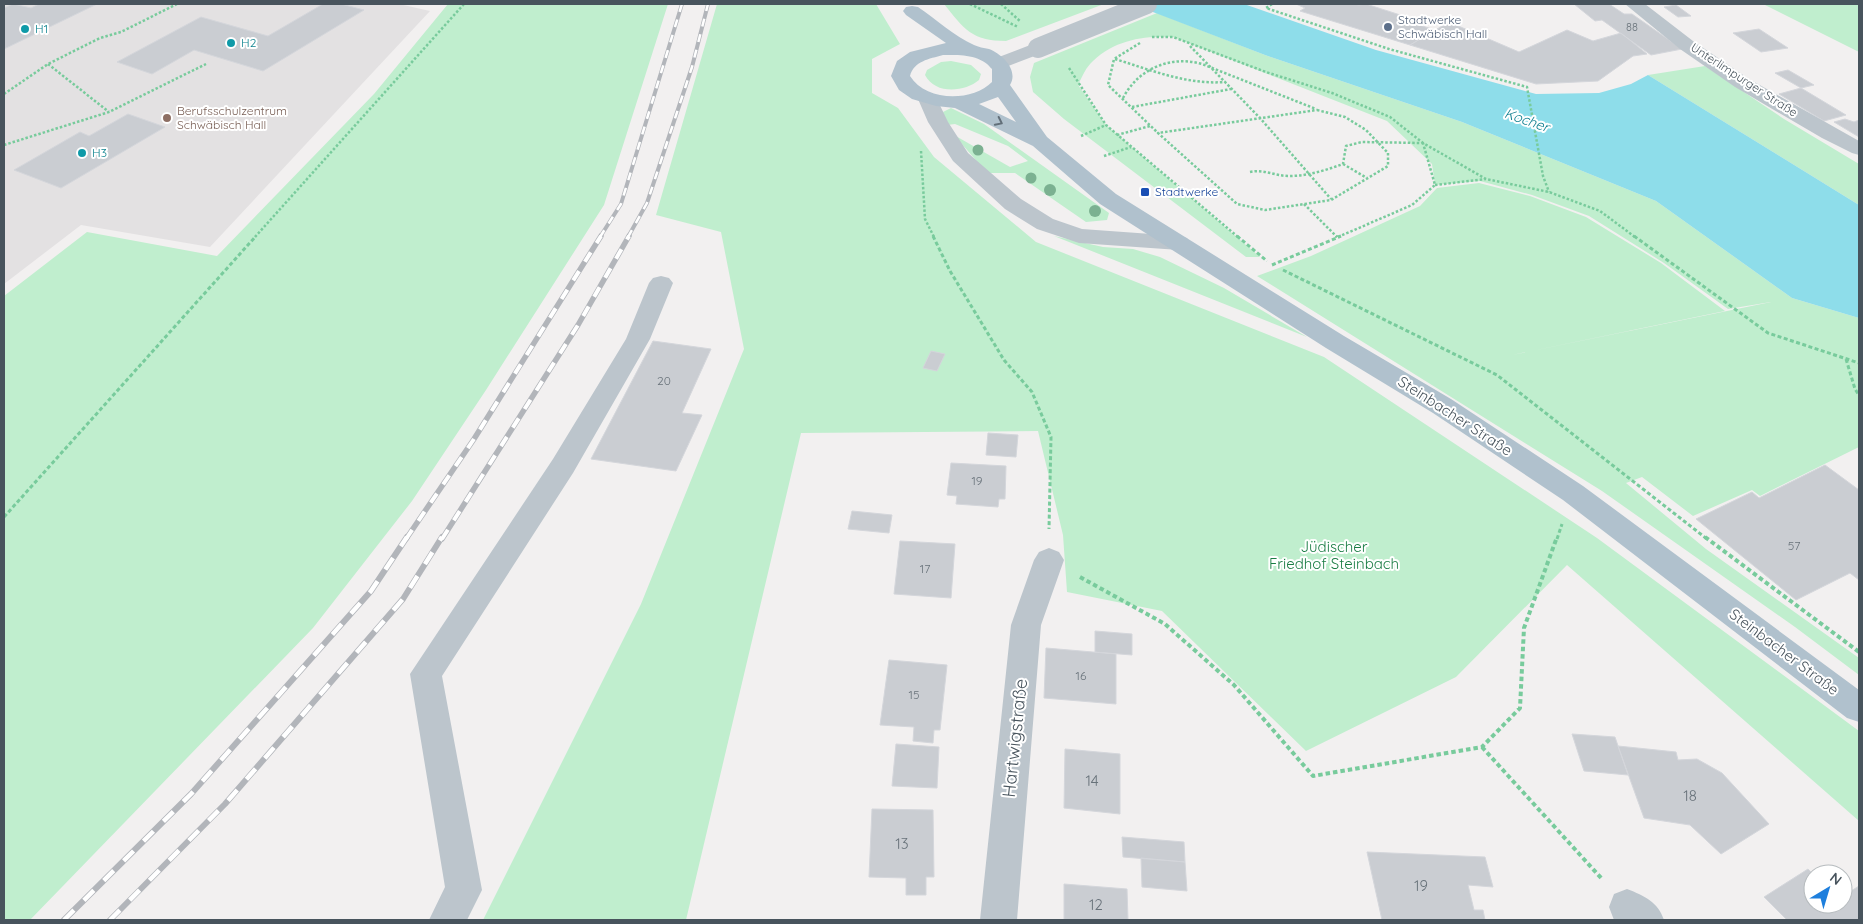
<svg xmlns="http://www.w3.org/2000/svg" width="1863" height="924" font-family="Quicksand,sans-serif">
	<rect width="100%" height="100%" fill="#f2f0f0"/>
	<path fill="#e3e1e2" d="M 4,4 L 399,4 L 430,11 L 210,247 L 81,225 L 4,284 Z"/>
	<path fill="#c0eece" d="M 448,4 L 668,4 L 604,205 L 486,390 L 412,501 L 313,628 L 30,920 L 4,920 L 4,296 L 87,232 L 217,256 L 374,94 Z
		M 717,4 L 876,4 L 900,44 L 872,59 L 872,93 L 898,108 L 934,157 L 1036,242 L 1324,357 L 1597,538 L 1859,731 L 1859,821 L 1567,565 L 1456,677 L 1306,751 L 1162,611 L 1067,592 L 1063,535 L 1038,431 L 801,433 L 686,920 L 483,920 L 641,604 L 744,349 L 721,232 L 656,215 Z
		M 944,4 L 1104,4 L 1006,41 C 972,41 964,29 944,4 Z
		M 1764,4 L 1859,4 L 1859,52 L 1765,5 Z
		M 1157,13 L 1265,55 L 1462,122 L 1656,201 L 1792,298 L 1859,318 L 1859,447 L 1760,496 L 1752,490 L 1693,516 L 1642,477 L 1626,483 L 1706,549 L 1859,658 L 1859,675 L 1795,627 L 1602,491 L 1257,276 L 1311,256 L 1420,206 L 1437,188 L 1479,183 L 1530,196 L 1586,217 L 1661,263 L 1725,311 L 1512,355 L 1771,302 L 1728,309 L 1664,263 L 1589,216 L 1532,195 L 1480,181 L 1435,185 L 1432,164 L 1387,121 L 1173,37 C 1142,36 1116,40 1093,61 C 1086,67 1082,77 1078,85 L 1106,125 L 1260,257 L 1246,257 L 1064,119 L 1033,92 L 1030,77 L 1034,63 Z
		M 951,61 L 971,65 L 981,74 L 979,80 C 965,92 935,95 925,75 L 927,70 L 941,62 Z
		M 1705,66 L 1784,119 L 1859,164 L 1859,205 L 1648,75 Z
		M 951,108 L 984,124 L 1109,213 L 1107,220 L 1086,222 L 1015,173 L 987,173 L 954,135 L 1010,167 L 1028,161 L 1008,146 L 955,124 L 947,125 L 943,112 Z
		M 1054,236 L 1103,247 L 1133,249 L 1160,257 L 1224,288 L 1307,337 Z"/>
	<path fill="#8eddea" d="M 1132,4 L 1244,4 L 1376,50 L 1536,94 L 1599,93 L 1631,84 L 1648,75 L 1859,205 L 1859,318 L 1792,298 L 1656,201 L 1462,122 L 1265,55 Z"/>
	<path fill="#cacdd2" stroke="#d4d6db" d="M 13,4 L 31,8 L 39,4 L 97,4 L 4,49 L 4,8 Z
		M 323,4 L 341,4 L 364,10 L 263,71 L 194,50 L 152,74 L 117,62 L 201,17 L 268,36 Z
		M 1296,4 L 1353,4 L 1359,5 L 1366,4 L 1419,21 L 1416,24 L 1435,30 L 1410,45 L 1300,11 L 1305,8 Z
		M 1574,4 L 1609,4 L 1624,14 L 1632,14 L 1682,49 L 1651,55 L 1602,20 L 1595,21 Z
		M 1676,5 L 1691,16 L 1678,17 L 1664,7 Z
		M 1449,22 L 1519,52 L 1567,30 L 1593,41 L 1621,33 L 1647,54 L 1633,56 L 1598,81 L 1536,84 L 1410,45 Z
		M 1759,29 L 1788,48 L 1761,52 L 1733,33 Z
		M 1788,70 L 1814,85 L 1801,88 L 1775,73 Z
		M 1801,88 L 1846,115 L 1824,121 L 1779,94 Z
		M 128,114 L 165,127 L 61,188 L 14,170 L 80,132 L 89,136 Z
		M 1845,119 L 1854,122 L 1859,120 L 1859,137 L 1834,122 Z
		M 653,341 L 711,349 L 682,413 L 702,415 L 676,471 L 591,459 Z
		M 931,351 L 945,354 L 937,371 L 923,368 Z
		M 988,433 L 1018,435 L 1016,457 L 986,455 Z
		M 951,463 L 1006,466 L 1005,499 L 999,499 L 998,507 L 956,504 L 957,496 L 947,495 Z
		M 1825,465 L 1859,490 L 1859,580 L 1850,573 L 1796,600 L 1696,519 L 1752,492 L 1759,498 Z
		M 852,511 L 892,515 L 889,533 L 848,529 Z
		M 900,541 L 955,544 L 951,598 L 894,594 Z
		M 1095,631 L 1132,634 L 1132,655 L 1095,652 Z
		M 1046,648 L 1116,654 L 1116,704 L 1044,698 Z
		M 889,660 L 947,665 L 940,730 L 934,730 L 933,743 L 913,741 L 914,727 L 880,725 Z
		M 1572,734 L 1615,737 L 1628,775 L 1584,771 Z
		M 896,744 L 939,747 L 937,788 L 892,786 Z
		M 1618,746 L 1676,752 L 1678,760 L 1697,759 L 1722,773 L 1769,824 L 1721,854 L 1690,825 L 1644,818 Z
		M 1065,749 L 1120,754 L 1120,814 L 1064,808 Z
		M 872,809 L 933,810 L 934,877 L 926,877 L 926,895 L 906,895 L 906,878 L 869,877 Z
		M 1122,837 L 1184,842 L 1185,862 L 1123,857 Z
		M 1367,852 L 1485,857 L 1493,887 L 1468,885 L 1474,910 L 1483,910 L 1485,920 L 1382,920 Z
		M 1141,858 L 1185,862 L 1187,891 L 1142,887 Z
		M 1808,869 L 1813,874 L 1813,904 L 1843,904 L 1843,896 L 1859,886 L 1859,920 L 1787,920 L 1764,897 Z
		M 1064,884 L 1127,889 L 1128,920 L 1064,920 Z"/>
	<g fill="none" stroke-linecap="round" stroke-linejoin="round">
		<path stroke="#78cb9c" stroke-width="2.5" stroke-dasharray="2.5 2" stroke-linecap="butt" d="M 970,4 L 1018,27
			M 1001,4 L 1021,22
			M 1272,4 L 1266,8 L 1389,49 L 1527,87 L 1543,176 L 1549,192
			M 1152,37 L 1173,37 L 1266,72 L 1332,93 L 1390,117 L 1423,143
			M 1140,43 L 1114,59 L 1108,85 L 1158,133
			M 1190,46 L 1260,118 L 1331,199
			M 1115,59 C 1151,70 1187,85 1225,82
			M 48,64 L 109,112
			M 1069,68 L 1106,125 L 1238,237
			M 4,94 L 48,64 L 100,38 L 121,32 L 177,4
			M 1123,98 C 1138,69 1170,55 1202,64 L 1316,109
			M 1132,107 L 1231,89
			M 1317,110 L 1345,117 L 1366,130 L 1388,153 L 1388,166 L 1331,200 L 1265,210 L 1237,204 L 1158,133 Z
			M 1117,135 L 1150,126
			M 1081,136 L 1106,125
			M 4,145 L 109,112 L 206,64
			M 921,151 L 925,219 L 934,237
			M 1104,156 L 1131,147
			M 1343,164 L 1367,178
			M 1250,172 C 1264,169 1275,176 1289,176 C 1308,176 1326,170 1343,164 L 1346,146 L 1362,142 L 1422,143
			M 1435,185 L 1486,179
			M 1304,204 L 1337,237
			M 255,237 L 464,4
			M 1338,237 L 1412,205 L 1435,185 L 1423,143 L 1486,179 L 1549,192 L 1600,211 L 1635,237"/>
		<path stroke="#78cb9c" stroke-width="3" stroke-dasharray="4 2.5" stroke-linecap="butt" d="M 933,236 L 950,271 L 1004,360 L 1032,392 L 1051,437 L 1049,529
			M 1237,236 L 1267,261
			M 1336,236 L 1337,237
			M 1634,236 L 1768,333 L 1859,363
			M 1272,265 L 1341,236
			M 1283,270 L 1497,375 L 1707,539
			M 1846,359 L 1855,389 L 1859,395
			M 4,517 L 256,236
			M 1557,539 L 1562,524"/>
		<path stroke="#78cb9c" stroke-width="4" stroke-dasharray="4.5 3" stroke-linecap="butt" d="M 1705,537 L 1859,652
			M 1080,577 L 1165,624 L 1234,685 L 1313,776 L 1482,747 L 1520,708 L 1524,628 L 1557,537
			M 1482,747 L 1602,879"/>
		<path fill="#bcc5cc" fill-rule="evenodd" d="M 1625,4 L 1645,4 L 1693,41 L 1749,79 L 1859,141 L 1859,155 L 1852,153 L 1822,138 L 1735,87 L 1680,49 Z
			M 1038,42 L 1045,44 L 1047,48 L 1045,52 L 998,70 L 991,68 L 988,64 L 991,60 Z
			M 928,93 L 935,95 L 948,122 L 968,153 L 1021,199 L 1053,219 L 1082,229 L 1179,236 L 1187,238 L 1190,243 L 1187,248 L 1179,250 L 1079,243 L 1037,229 L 1005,209 L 953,161 L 928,122 L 918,99 L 921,95 Z
			M 661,276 L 669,278 L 673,283 L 650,339 L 573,473 L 442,676 L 482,890 L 467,920 L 429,920 L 445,887 L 410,674 L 553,459 L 626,339 L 649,283 L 653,278 Z
			M 1049,548 L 1059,552 L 1064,560 L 1041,625 L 1017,920 L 980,920 L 1011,625 L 1034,560 L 1039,552 Z
			M 1627,889 C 1645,896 1658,902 1664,920 L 1614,920 L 1609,907 L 1614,894 Z"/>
		<path fill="#b0c1cd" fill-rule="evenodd" d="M 912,6 L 918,7 C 936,19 954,36 974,45 C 978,47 984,48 989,49 C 1002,54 1019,70 1010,85 L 1047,137 L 1116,194 L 1344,336 L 1451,399 L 1583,486 L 1859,690 L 1859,722 L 1847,718 L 1563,500 L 1433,413 L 1326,348 L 1100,204 L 1033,146 L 955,108 L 936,106 L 912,99 L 899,90 L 891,76 L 897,61 L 910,52 L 946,43 L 906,15 L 903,11 L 906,7 ZM 943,55 C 960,55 980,54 992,69 L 992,82 C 972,102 926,102 910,76 C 914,61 929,59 943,55 ZM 998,97 L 1016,122 L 979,104 Z"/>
		<g stroke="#b2b5ba" stroke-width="4">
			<path id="rail-far2" d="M 600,237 L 621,204 L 682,4
				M 628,237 L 647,203 L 692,67 L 708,4"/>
		</g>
		<g stroke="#b2b5ba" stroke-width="5.5">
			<path id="rail-far1" d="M 406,539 L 474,439 L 601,236
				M 442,539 L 578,325 L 629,236"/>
		</g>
		<g stroke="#b2b5ba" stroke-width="6">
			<path id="rail" d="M 64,920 L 191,794 L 371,591 L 407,537
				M 110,920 L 225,804 L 403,599 L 442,537"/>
		</g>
		<use href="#rail-far2" stroke="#fff" stroke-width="2.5" stroke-dasharray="8" stroke-linecap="butt"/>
		<use href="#rail-far1" stroke="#fff" stroke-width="4" stroke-dasharray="11" stroke-linecap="butt"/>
		<use href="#rail" stroke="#fff" stroke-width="4.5" stroke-dasharray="14" stroke-linecap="butt"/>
		<path stroke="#bcc5cc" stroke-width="20" d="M 1038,48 L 1147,4"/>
	</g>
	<g fill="#7bb191">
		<circle cx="978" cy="150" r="5.5"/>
		<circle cx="1031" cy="178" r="5.5"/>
		<circle cx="1050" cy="190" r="6"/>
		<circle cx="1095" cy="211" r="6"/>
	</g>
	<defs><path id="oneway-chevron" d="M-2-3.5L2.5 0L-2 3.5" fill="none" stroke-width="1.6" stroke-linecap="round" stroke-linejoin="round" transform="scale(1.25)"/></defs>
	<use stroke="#626f79" href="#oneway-chevron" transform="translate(999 122) rotate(26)"/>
	<circle fill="#5c6f8a" stroke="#fff" stroke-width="2" cx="1388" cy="27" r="5"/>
	<g fill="#0f9aa8" stroke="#fff" stroke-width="2">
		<circle cx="25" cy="29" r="5"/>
		<circle cx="231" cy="43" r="5"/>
		<circle cx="82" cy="153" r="5"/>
	</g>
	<circle fill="#8d6e63" stroke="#fff" stroke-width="2" cx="167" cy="118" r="5"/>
	<rect fill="#1a4fb4" stroke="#fff" stroke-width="2" x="1140" y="187" width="10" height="10" rx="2.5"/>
	<g text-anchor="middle" stroke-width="4" stroke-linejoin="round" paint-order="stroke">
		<g font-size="11" fill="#68727a">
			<text x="1632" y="31">88</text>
		</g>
		<g font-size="12" fill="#4e5e75" stroke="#fff" text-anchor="start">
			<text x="1398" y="24">Stadtwerke<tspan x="1398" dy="14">Schwäbisch Hall</tspan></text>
		</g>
		<g font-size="12" fill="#0d838f" stroke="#fff" text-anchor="start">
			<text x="35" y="33">H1</text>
			<text x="241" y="47">H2</text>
			<text x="92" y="157">H3</text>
		</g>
		<g font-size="12" fill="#48545d" stroke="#fff">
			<text transform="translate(1744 80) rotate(33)" y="4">Unterlimpurger Straße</text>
		</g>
		<g font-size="12" fill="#785e54" stroke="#fff" text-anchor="start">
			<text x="177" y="115">Berufsschulzentrum<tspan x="177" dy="14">Schwäbisch Hall</tspan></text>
		</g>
		<g font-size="12" fill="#164399" stroke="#fff" text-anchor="start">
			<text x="1155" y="196">Stadtwerke</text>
		</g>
		<g font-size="12" fill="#68727a">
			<text x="664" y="385">20</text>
			<text x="977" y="485">19</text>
			<text x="1794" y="550">57</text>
			<text x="925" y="573">17</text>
			<text x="1081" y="680">16</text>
			<text x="914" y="699">15</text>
		</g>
		<g font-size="14" font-style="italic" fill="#107f90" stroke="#fff">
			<text transform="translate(1527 120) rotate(19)" y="5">Kocher</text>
		</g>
		<g font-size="15" fill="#48545d" stroke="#fff">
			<text transform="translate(1455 416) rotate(33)" y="5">Steinbacher Straße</text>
			<text transform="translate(1784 652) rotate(37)" y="5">Steinbacher Straße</text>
		</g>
		<g font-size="15" fill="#1a7d44" stroke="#fff">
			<text x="1334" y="552">Jüdischer<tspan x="1334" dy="17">Friedhof Steinbach</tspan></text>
		</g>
		<g font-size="15" fill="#68727a">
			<text x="1092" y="786">14</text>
			<text x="1690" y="801">18</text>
			<text x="902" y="849">13</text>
			<text x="1421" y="891">19</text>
			<text x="1096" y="910">12</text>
		</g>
		<g font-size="18" fill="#48545d" stroke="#fff">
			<text transform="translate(1015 738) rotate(-84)" y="6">Hartwigstraße</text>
		</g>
	</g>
	<rect width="1863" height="924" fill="none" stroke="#48545d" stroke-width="10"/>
	<g transform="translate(1828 889) rotate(38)"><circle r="24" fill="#ffffff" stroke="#b6bbbe"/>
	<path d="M0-4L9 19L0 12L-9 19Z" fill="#1e7fdd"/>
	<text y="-8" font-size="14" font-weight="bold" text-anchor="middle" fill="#48545d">N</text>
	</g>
</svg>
